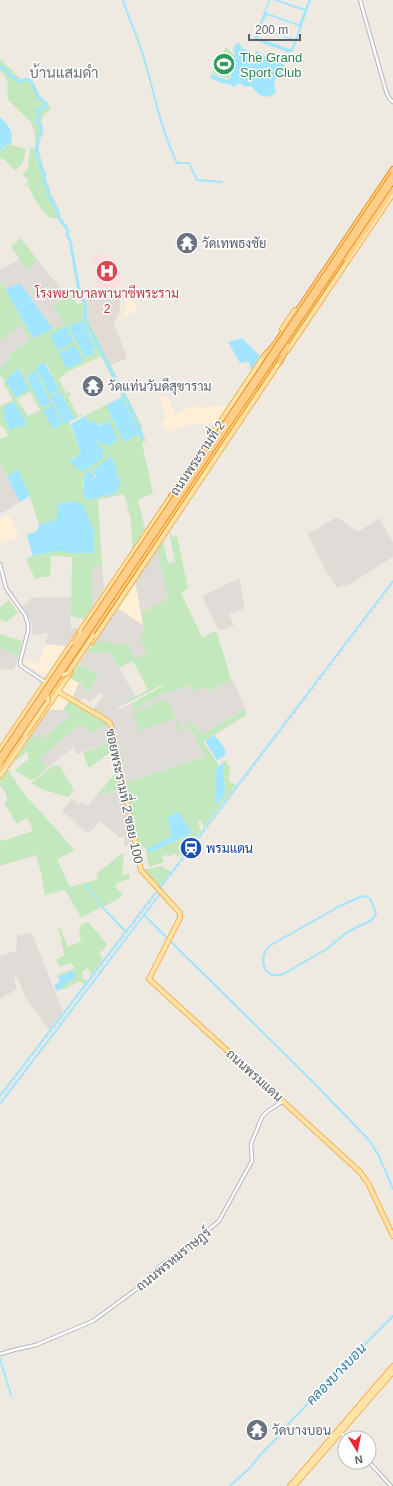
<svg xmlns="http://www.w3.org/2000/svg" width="393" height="1486" font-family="Arial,Sarabun,sans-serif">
	<rect width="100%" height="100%" fill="#eeeae2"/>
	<path fill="#ffefd7" d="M 130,290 L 137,311 L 121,318 L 126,311 L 125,292 Z
		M 167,395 L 175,415 L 196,405 L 197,408 L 229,405 L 217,423 L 192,424 L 166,431 L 162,421 L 167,419 L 159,398 Z
		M 9,515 L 19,536 L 0,544 L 0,518 Z
		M 135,580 L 141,613 L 143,625 L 117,608 Z
		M 45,644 L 66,646 L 45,676 L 25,664 L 25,660 L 38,664 Z
		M 70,678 L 79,683 L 72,698 L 61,692 Z
		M 59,694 L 69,701 L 63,710 L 48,710 Z"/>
	<path fill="#dfdcd7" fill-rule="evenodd" d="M 19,259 L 27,269 L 38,261 L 67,296 L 52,305 L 65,324 L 53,329 L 20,283 L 5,289 L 0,281 L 0,269 L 7,266 L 8,266 Z
		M 20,324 L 30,339 L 8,356 L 11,359 L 0,368 L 0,340 Z
		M 0,464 L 20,502 L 0,514 Z
		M 337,517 L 358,532 L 379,518 L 393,542 L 393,557 L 347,586 L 343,585 L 337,588 L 324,568 L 308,534 Z
		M 157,549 L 168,599 L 141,613 L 135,580 Z
		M 102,565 L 104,590 L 92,608 L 92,569 L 95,566 Z
		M 239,578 L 245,608 L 229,614 L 234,626 L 219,631 L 202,596 Z
		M 71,597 L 71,628 L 79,628 L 66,646 L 45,644 L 49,632 L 34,635 L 32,633 L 32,623 L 23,607 L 31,598 Z
		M 117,608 L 143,625 L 144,634 L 139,636 L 148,653 L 135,660 L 95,641 Z
		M 0,648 L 18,657 L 15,668 L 12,670 L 0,668 Z
		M 87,652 L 110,653 L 136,697 L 125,702 L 125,704 L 118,708 L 118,710 L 132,703 L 135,709 L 165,692 L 171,692 L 187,686 L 191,687 L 195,691 L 207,687 L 210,691 L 231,681 L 234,681 L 245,709 L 200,735 L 193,722 L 181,728 L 175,719 L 179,732 L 189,726 L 206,756 L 125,783 L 111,720 L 93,709 L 104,696 L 99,693 L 90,702 L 83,698 L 78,701 L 72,698 L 79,683 L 83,685 L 88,692 L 98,673 L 78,665 ZM 166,699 L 175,719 L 140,730 Z
		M 48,710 L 63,710 L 68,712 L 71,715 L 42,739 L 32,734 Z
		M 109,724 L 111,734 L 104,744 L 77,754 L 73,748 L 48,767 L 39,759 L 79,725 L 90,730 Z
		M 123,790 L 134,845 L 124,846 L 124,836 L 120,838 L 100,821 L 88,834 L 62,811 L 72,798 L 79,804 L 82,802 L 88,806 L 97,795 Z
		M 32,933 L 63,1012 L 49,1030 L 25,997 L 17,976 L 14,977 L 17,989 L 0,999 L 0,956 L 16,951 L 17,936 Z"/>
	<path fill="#e1dbd3" d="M 119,295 L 120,311 L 114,323 L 127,358 L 111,365 L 88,319 L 86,300 Z"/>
	<path fill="#fddddf" d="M 92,254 L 107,255 L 115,261 L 120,276 L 119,295 L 99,297 Z"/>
	<path fill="#c4e8bd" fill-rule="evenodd" d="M 226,47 L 234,55 C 231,63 232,71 229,79 L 212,73 Z
		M 0,59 L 21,79 L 28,78 L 35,85 L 40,96 L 47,102 L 51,109 C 38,117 41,121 44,135 L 36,139 L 48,187 L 61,214 L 58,218 C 56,218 53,219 51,218 C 42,214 32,194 28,185 L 24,185 L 29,181 L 23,175 L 28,168 L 30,148 L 35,148 L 35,134 L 31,122 L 8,100 C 6,88 12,81 0,71 Z
		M 8,143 L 11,145 L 26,149 L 23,163 L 15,171 L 3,158 L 0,160 L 0,151 Z
		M 21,238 L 38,261 L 27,270 L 11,246 Z
		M 0,281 L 33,338 L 65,324 L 52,305 L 70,295 L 78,305 L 86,300 L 88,319 L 123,390 L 119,392 L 101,356 L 67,372 L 64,373 L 65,375 L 59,378 L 66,393 L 70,392 L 71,395 L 68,397 L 78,416 L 82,414 L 83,415 L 75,419 L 60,391 L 51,396 L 51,397 L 64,423 L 69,421 L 81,454 L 70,459 L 72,464 L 95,441 L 110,446 L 109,420 C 101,426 99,425 89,423 L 85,416 L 106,405 L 123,441 L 139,434 L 138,431 L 120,394 L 125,392 L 142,426 L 142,432 L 146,441 L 142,443 L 153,493 L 138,500 L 145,529 L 132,549 L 131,519 L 124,494 L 98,500 L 102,565 L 95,566 L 92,569 L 92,608 L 84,619 L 71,616 L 72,557 L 51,556 L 50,577 L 41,577 L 35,579 L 26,559 C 36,554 62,547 72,553 C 79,552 87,553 94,553 L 94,531 L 72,501 L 57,504 L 57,519 L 39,525 L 30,496 L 18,470 L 7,477 L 0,464 L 0,439 L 8,436 L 3,426 L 0,426 L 0,406 L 13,400 L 3,383 L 5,381 L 0,375 L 0,368 L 10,359 L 8,356 L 30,339 L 20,325 L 0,340 ZM 82,321 L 96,349 L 85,357 L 69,327 L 71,325 ZM 42,362 L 45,362 L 59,389 L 35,368 ZM 18,368 L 28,385 L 5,381 ZM 35,371 L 51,403 L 42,408 L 27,377 ZM 30,392 L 40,410 L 28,416 L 17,399 ZM 94,469 L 116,493 L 94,499 L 84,494 L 83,479 L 92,470 L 95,478 L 96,478 Z
		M 170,530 L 172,537 L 177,536 L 188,588 L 181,593 L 202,637 L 216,631 L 224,655 L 231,681 L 209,691 L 207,687 L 195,691 L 191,687 L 187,686 L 171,692 L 165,692 L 135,709 L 132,703 L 163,686 L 164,684 L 125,704 L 125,702 L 148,690 L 133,661 L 119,668 L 110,653 L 87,652 L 95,641 L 128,645 L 135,659 L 147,653 L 139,636 L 144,633 L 141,613 L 168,599 L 157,549 L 163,541 L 168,563 L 175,562 L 169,531 Z
		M 9,600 L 18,613 L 6,622 L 0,619 L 0,607 Z
		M 0,634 L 22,641 L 18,657 L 0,648 Z
		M 78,665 L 98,673 L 94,684 L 88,692 L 83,685 L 70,678 Z
		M 166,699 L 181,728 L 192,722 L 201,735 L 245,709 L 246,715 L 203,742 L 219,765 L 216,769 L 218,804 L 225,793 L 223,762 L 227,760 L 227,765 L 230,765 L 229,782 L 236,785 L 204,827 L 201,820 L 198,822 L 201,831 L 185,852 L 182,849 L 179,851 L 181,854 L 177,857 L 175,853 L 168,857 L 166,854 L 162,857 L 164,862 L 149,867 L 145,847 L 139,847 L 125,783 L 206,756 L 189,726 L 179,732 L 174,719 L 140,731 L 133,712 ZM 178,812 L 192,833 L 152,852 L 149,851 L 160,842 L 171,836 L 168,820 Z
		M 69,701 L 109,724 L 93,732 L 90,732 L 89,730 L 79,725 L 39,759 L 48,767 C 31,782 35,784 15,770 L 29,758 L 27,756 L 29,754 L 27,752 L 13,763 L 32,734 L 42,739 L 71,715 L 68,712 L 63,710 Z
		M 111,734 L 115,749 L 89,768 L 83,753 L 104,744 Z
		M 54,765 L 56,767 L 59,765 L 61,768 L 74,790 L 68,797 L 44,790 L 31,783 Z
		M 8,770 L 25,795 L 74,849 L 70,853 L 57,859 L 70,887 L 99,879 L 96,874 L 124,852 L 122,875 L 129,874 L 130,879 L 118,882 L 115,887 L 123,895 L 109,904 L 81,917 L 65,890 L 45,895 L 41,872 L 36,855 L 0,866 L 0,838 L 1,841 L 33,831 L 27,817 L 17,824 L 4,803 L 7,800 C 7,793 4,790 0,785 L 0,780 Z
		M 118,770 L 123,789 L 97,795 Z
		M 162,866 L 171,872 L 159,888 L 143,870 Z
		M 82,922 L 83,924 L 88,922 L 107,944 L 103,951 L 99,952 L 103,959 L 91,975 L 88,968 L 82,971 L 83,978 L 87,981 L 84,985 L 79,981 L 65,989 L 60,989 L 76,976 L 72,971 L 58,977 L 57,975 L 75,968 L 71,963 L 59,967 L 56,959 L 64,956 L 63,947 L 60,942 L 62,940 L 58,929 L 60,928 L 68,947 L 81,941 L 79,932 Z"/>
	<path fill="#a2e5ff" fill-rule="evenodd" d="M 269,0 L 271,0 L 266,11 L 267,13 L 299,24 L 304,12 L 304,11 L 273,0 L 278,0 L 305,9 L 309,0 L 311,0 L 293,51 L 290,53 L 260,42 L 254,38 ZM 267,15 L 299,26 L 299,27 L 296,38 L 294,39 L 262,28 L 261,26 ZM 260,30 L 262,30 L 294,40 L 294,42 L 292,48 L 290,49 L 258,38 L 258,37 Z
		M 239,43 L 243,49 L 249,51 L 250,58 L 253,57 L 257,51 L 266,57 L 277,58 L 283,62 L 284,67 L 282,74 C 272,78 274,85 276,93 L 267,97 C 264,96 262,96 260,95 C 252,90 255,84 244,87 L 240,83 L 233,87 L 230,84 C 224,85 218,81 212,79 L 210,77 L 212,74 L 227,80 L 231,78 L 232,60 L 235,53 L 233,50 L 234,46 Z
		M 0,117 C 9,126 14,131 11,144 L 8,143 L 7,146 L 4,146 L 2,150 L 0,151 Z
		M 20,283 L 53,329 L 33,338 L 5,289 Z
		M 82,321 L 96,349 L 92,350 L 94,354 L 85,357 L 69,327 L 71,325 Z
		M 66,326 L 74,342 L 58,351 L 50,335 Z
		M 242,338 L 260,356 L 251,370 L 249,362 L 240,363 L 228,342 Z
		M 75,345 L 83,361 L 67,369 L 60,356 L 60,353 Z
		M 43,362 L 44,362 L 59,389 L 50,395 L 35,368 Z
		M 18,368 L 29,388 L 29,390 L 16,397 L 5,381 Z
		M 35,371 L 51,403 L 42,408 L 27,377 Z
		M 60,391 L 75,419 L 64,423 L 50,397 Z
		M 122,397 L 138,431 L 139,434 L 126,441 L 123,441 L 106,405 Z
		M 14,402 L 27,424 L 10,430 L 3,415 L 6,414 L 3,407 Z
		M 53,405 L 63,424 L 53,429 L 43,411 Z
		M 85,416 L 89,422 L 94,421 L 98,425 L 104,424 L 109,420 L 118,440 L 110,446 L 96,441 L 103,451 L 103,458 L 82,472 L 72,464 L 70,460 L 81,454 L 71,424 Z
		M 111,456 L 114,462 L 121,487 L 117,489 L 117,492 L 116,493 L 88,500 L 84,498 L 84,475 L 92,470 L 94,478 L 96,478 L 94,469 Z
		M 18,469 L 30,496 L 20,502 L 7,477 Z
		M 72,501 L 83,504 L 94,531 L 94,553 C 87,554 79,552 72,554 C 62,547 45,554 33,556 L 27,535 L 37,531 L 39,525 L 57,519 L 57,504 Z
		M 214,735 C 217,739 228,749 225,754 C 224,757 220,759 217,760 L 205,741 Z
		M 223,762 L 225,793 L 218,804 L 216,803 L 216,769 Z
		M 178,812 L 192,833 L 152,852 L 149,851 L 148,848 L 171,836 L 168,820 L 170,815 Z
		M 72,971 L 75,973 L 76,976 L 60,989 L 56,991 L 54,985 L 60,982 L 58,977 Z"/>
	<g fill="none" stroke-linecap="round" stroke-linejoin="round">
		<path stroke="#a2e5ff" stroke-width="2" d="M 123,0 C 129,19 137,36 143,55 C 154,91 160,128 177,163 L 189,163 L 197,180 L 222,182
			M 86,884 L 104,909 L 126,932
			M 159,889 L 393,581
			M 365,896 L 370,899 L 373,905 L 376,913 L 374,917 L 370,921 L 347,932 L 328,948 L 287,972 L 281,975 L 272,975 C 260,969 261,952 271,945 L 340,906 L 360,897 Z
			M 144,915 L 315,1084 L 369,1140 L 379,1156 L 393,1189
			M 0,1096 L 157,891
			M 0,1104 L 160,894
			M 0,1359 L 11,1395
			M 230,1486 L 250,1468 L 260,1455 L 278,1437 L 291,1421 L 301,1411 L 327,1382 L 393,1316"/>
		<path stroke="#a2e5ff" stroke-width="3" d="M 0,68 L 3,67 L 10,75 L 20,82 L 26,79 L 31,81 L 38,97 L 46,103 L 44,108 L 38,109 L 38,113 L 40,117 L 37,121 L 38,124 L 42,127 C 40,136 36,144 37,153 C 38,160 41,159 41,169 L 45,173 L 43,180 L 48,188 L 48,196 C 55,203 56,209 59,217 C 61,222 66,226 68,231 L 67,235 L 70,240 L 80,296 C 88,303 84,312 86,322 L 130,407 L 143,439"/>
		<g stroke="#b3b7bb" stroke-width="4.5">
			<path id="minor" d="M 360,0 L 386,91 L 389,98 L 393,102
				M 0,564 L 6,588 L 25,615 L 28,624 L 28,631 L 20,662 L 21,666 L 45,682
				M 0,1354 L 14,1350 L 36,1345 L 93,1321 L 138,1288 L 161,1265 L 185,1249 L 219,1221 L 252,1161 L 251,1144 L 262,1117 L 268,1111 L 283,1101
				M 341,1433 L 346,1438
				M 369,1462 L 391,1486"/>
		</g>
		<g stroke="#f9af51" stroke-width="6">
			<path id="major" d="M 282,329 L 295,310
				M 287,351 L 393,194
				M 177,487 L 266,353
				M 92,642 L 281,360
				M 57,691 L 108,721 L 111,725 L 141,870 L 180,913 L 180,918 L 149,979 L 360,1172 L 368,1183 L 393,1236
				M 0,750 L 172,495
				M 0,776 L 71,672
				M 290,1486 L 393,1366
				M 294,1486 L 393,1372"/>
		</g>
		<g stroke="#f18000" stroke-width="6">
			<path id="highway" d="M 346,259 L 393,189
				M 265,356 L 277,341 L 393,169
				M 280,362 L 288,346
				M 171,496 L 181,485
				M 46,701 L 346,254
				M 0,769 L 26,731"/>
		</g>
		<use href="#minor" stroke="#fff" stroke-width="2.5"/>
		<use href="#major" stroke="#ffe3a7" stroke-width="4"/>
		<use href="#highway" stroke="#ffce89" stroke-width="4.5"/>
		<path stroke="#b2b3b4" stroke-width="1" stroke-dasharray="1 5" stroke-linecap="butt" d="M 0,1099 L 393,585"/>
		<g stroke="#f9af51" stroke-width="6" stroke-linecap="butt">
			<path id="major-bridge" d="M 75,643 L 81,633
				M 59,672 L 63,675 L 68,673 L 93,636
				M 25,735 L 48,701 L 47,696 L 44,694"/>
		</g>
		<g stroke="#f18000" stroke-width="6" stroke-linecap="butt">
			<path id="highway-bridge" d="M 0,757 L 393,174
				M 0,763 L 393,181"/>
		</g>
		<use href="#major-bridge" stroke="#ffe3a7" stroke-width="4"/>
		<use href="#highway-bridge" stroke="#ffce89" stroke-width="4.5"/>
	</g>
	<defs>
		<g id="stadium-disc" transform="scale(1.15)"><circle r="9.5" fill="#2e9e5b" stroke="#fff"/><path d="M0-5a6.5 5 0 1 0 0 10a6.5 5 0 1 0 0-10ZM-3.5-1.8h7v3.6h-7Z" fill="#fff"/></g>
		<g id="temple-disc" transform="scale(1.15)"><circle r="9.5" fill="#6b7280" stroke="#fff"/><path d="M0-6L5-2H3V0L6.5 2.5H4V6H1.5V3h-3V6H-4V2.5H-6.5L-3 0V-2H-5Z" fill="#fff"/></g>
		<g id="hospital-disc" transform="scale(1.15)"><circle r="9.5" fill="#e0444e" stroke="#fff"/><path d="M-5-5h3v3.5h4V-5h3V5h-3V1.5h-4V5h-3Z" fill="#fff"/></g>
		<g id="station-disc" transform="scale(1.15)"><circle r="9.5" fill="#1a4fb4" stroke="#fff"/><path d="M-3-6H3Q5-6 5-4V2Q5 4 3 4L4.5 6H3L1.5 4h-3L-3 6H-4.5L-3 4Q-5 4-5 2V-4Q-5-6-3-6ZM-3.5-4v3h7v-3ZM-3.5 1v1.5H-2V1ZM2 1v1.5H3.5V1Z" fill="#fff"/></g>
	</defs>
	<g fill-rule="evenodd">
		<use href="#stadium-disc" x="224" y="64"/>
		<use href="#temple-disc" x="187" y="243"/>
		<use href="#hospital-disc" x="107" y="271"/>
		<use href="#temple-disc" x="93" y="386"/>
		<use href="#station-disc" x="191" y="848"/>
		<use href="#temple-disc" x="257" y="1430"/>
	</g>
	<g text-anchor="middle" stroke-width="3" stroke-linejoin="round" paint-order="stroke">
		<g font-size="13" fill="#27864d" stroke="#fff" text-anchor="start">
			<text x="240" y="62">The Grand<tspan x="240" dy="15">Sport Club</tspan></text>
		</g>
		<g font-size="13" fill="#5b616d" stroke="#fff" text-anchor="start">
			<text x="202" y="248">วัดเทพธงชัย</text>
			<text x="108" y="391">วัดแท่นวันดีสุขาราม</text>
			<text x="272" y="1435">วัดบางบอน</text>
		</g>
		<g font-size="13" fill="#be3a42" stroke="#fff">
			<text x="107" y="298">โรงพยาบาลพานาซีพระราม<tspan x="107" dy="15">2</tspan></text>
		</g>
		<g font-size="13" fill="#5b6064" stroke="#fff">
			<text transform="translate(197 458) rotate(-56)" y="5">ถนนพระรามที่ 2</text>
			<text transform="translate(125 796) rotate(78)" y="5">ซอยพระรามที่ 2 ซอย 100</text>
			<text transform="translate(255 1075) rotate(42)" y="5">ถนนพรมแดน</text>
			<text transform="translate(173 1259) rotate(-39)" y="5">ถนนพรหมราษฎร์</text>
		</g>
		<g font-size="13" fill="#164399" stroke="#fff" text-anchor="start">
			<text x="206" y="853">พรมแดน</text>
		</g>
		<g font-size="14" font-style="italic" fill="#357da4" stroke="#fff">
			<text transform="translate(336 1374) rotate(-46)" y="5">คลองบางบอน</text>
		</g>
		<g font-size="15" fill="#6c7376" stroke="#fff">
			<text x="64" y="78">บ้านแสมดำ</text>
		</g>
	</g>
	<g transform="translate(357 1450) rotate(170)"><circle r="19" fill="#ffffff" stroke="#bdbfc1"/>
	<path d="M0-3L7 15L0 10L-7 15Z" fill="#f22535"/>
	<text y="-6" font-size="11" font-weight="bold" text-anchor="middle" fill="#5b6064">N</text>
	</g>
	<path d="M249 34v6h51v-6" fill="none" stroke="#5b6064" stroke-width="2"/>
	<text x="255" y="34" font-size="12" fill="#5b6064" stroke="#ffffff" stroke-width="3" paint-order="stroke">200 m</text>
</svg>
